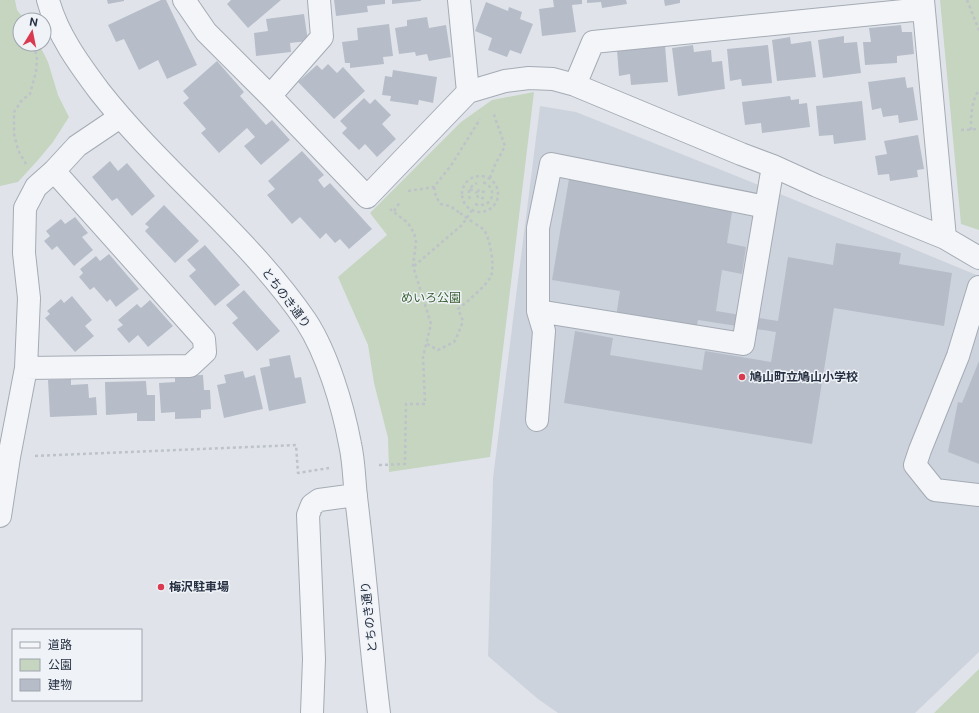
<svg xmlns="http://www.w3.org/2000/svg" width="979" height="713" font-family="'Public Sans','Noto Sans JP',sans-serif">
	<rect width="100%" height="100%" fill="#e0e4ea"/>
	<path fill="#cdd3dc" d="M 540,106 L 576,112 L 739,177 L 979,276 L 979,652 L 915,713 L 558,713 L 538,699 L 488,656 L 493,478 Z"/>
	<path fill="#c5d5c0" d="M 0,0 L 15,0 L 17,10 L 25,20 L 20,20 L 20,44 L 39,44 L 48,62 L 58,95 L 69,117 L 53,142 L 38,160 L 18,182 L 0,186 Z
		M 940,0 L 979,0 L 979,230 L 961,224 Z
		M 534,92 L 490,457 L 389,472 L 388,438 L 374,383 L 368,345 L 338,277 L 387,235 L 370,213 L 461,122 L 492,100 Z
		M 979,669 L 979,713 L 934,713 Z"/>
	<path fill="#b6bdc8" d="M 107,0 L 124,0 L 124,1 L 108,4 Z
		M 161,0 L 166,0 L 197,65 L 167,79 L 158,60 L 139,70 L 124,39 L 116,42 L 108,25 Z
		M 231,0 L 281,0 L 248,28 L 227,4 Z
		M 334,0 L 385,0 L 385,4 L 367,6 L 368,12 L 336,16 Z
		M 392,0 L 421,0 L 421,1 L 392,4 Z
		M 553,0 L 582,0 L 582,4 L 572,5 L 576,32 L 542,36 L 539,9 L 554,7 Z
		M 587,0 L 626,0 L 627,4 L 602,8 L 601,2 L 587,3 Z
		M 664,0 L 680,0 L 680,3 L 665,6 Z
		M 486,2 L 508,11 L 509,7 L 522,12 L 520,19 L 533,24 L 521,54 L 510,50 L 507,57 L 488,50 L 492,38 L 475,31 Z
		M 304,14 L 308,41 L 290,43 L 291,52 L 256,56 L 254,33 L 268,31 L 266,19 Z
		M 427,17 L 429,28 L 446,25 L 451,57 L 429,61 L 427,54 L 416,56 L 415,52 L 399,54 L 395,28 L 407,26 L 407,20 Z
		M 389,24 L 393,56 L 383,57 L 384,64 L 350,68 L 350,63 L 345,63 L 342,42 L 358,40 L 357,28 Z
		M 901,25 L 902,32 L 912,32 L 914,54 L 897,56 L 897,63 L 865,65 L 863,42 L 871,42 L 869,28 Z
		M 844,36 L 844,43 L 857,42 L 861,73 L 823,78 L 818,40 Z
		M 790,37 L 791,44 L 811,41 L 816,77 L 777,81 L 772,40 Z
		M 665,45 L 668,82 L 631,85 L 630,74 L 619,76 L 617,50 Z
		M 693,45 L 694,52 L 711,50 L 712,62 L 722,61 L 725,89 L 678,96 L 672,48 Z
		M 768,45 L 772,83 L 742,86 L 741,79 L 730,81 L 727,49 Z
		M 217,61 L 244,92 L 240,96 L 266,125 L 272,120 L 290,140 L 261,165 L 244,146 L 255,137 L 247,128 L 219,153 L 201,133 L 206,129 L 183,103 L 189,98 L 183,91 Z
		M 328,64 L 337,73 L 343,67 L 365,91 L 334,119 L 298,82 L 317,65 L 322,70 Z
		M 393,70 L 437,77 L 433,103 L 419,100 L 418,105 L 390,101 L 391,96 L 382,95 L 385,76 L 392,77 Z
		M 905,77 L 907,88 L 913,87 L 918,120 L 899,123 L 898,115 L 883,117 L 881,108 L 872,110 L 868,82 Z
		M 790,96 L 791,100 L 799,99 L 799,104 L 807,103 L 810,127 L 762,133 L 761,123 L 745,125 L 742,102 Z
		M 364,98 L 370,104 L 375,99 L 391,115 L 382,124 L 396,139 L 377,157 L 365,144 L 359,150 L 342,133 L 347,128 L 340,121 Z
		M 862,101 L 866,140 L 834,144 L 833,135 L 819,136 L 816,106 Z
		M 918,135 L 924,169 L 917,170 L 918,177 L 890,181 L 889,174 L 878,175 L 875,156 L 887,154 L 884,141 Z
		M 302,151 L 324,175 L 318,180 L 324,188 L 330,183 L 372,229 L 349,249 L 340,239 L 335,243 L 326,233 L 320,239 L 300,217 L 292,224 L 267,195 L 275,189 L 268,181 Z
		M 110,161 L 118,171 L 127,163 L 155,196 L 132,216 L 117,198 L 112,201 L 92,177 Z
		M 569,179 L 733,206 L 727,243 L 746,247 L 742,274 L 722,270 L 716,311 L 778,321 L 788,257 L 833,265 L 836,243 L 901,253 L 899,264 L 952,273 L 944,326 L 834,308 L 812,444 L 564,403 L 575,331 L 613,338 L 610,355 L 702,370 L 705,351 L 771,362 L 776,332 L 698,320 L 696,330 L 616,317 L 620,291 L 552,280 Z
		M 164,205 L 199,241 L 175,263 L 145,231 L 149,227 L 145,224 Z
		M 75,217 L 88,233 L 82,237 L 93,250 L 74,266 L 57,246 L 52,250 L 44,241 L 50,236 L 46,231 L 61,219 L 65,224 Z
		M 205,245 L 240,285 L 215,306 L 189,276 L 196,270 L 187,260 Z
		M 109,254 L 139,289 L 116,307 L 110,299 L 107,302 L 94,287 L 90,290 L 79,277 L 83,273 L 80,269 L 96,256 L 100,261 Z
		M 244,290 L 280,331 L 257,351 L 232,323 L 238,318 L 226,305 Z
		M 72,296 L 92,320 L 85,326 L 94,336 L 75,352 L 45,318 L 50,314 L 47,311 L 61,299 L 64,303 Z
		M 150,300 L 173,326 L 148,347 L 138,335 L 129,343 L 117,329 L 123,325 L 118,320 L 137,304 L 141,308 Z
		M 290,355 L 295,378 L 301,377 L 306,403 L 269,411 L 260,368 L 270,366 L 269,359 Z
		M 979,361 L 979,464 L 948,452 L 958,402 L 962,403 Z
		M 243,371 L 245,378 L 255,375 L 263,409 L 224,418 L 217,385 L 226,383 L 224,375 Z
		M 203,375 L 204,390 L 210,390 L 211,409 L 201,410 L 201,418 L 175,419 L 175,412 L 161,413 L 159,383 L 175,382 L 175,376 Z
		M 71,379 L 71,385 L 88,384 L 89,398 L 96,397 L 97,415 L 50,417 L 48,380 Z
		M 146,381 L 147,395 L 155,395 L 155,421 L 137,421 L 137,413 L 106,415 L 105,382 Z"/>
	<g fill="none" stroke-linecap="round" stroke-linejoin="round">
		<g stroke="#a5abb5" stroke-width="24">
			<path id="minor" d="M 48,0 C 57,34 79,64 100,92 C 164,173 248,236 306,321 C 327,353 343,406 350,444 C 354,461 354,479 356,497 C 365,569 370,641 379,713
				M 184,0 L 206,32 L 270,96 L 367,197 L 468,92 L 505,81 L 529,78 L 553,79 L 575,85 L 741,154 L 773,166 L 817,186 L 945,238 L 979,258
				M 459,0 L 468,92
				M 923,0 L 945,238
				M 575,85 L 593,42 L 923,9
				M 270,96 L 322,37 L 319,0
				M 766,207 L 551,164 L 538,228 L 538,311 L 743,344 L 766,207 L 773,166
				M 979,287 L 958,356 L 920,450 L 915,465 L 935,490 L 979,495
				M 26,368 L 190,366 L 205,352 L 204,339 L 54,171
				M 537,420 L 544,331 L 538,311
				M 0,516 L 9,457 L 26,368 L 29,298 L 24,253 L 25,208 L 36,187 L 54,171 L 77,146 L 120,117
				M 312,713 L 314,659 L 308,515 L 312,505 L 319,500 L 356,495"/>
		</g>
		<path stroke="#bec2c9" stroke-width="2.5" stroke-dasharray="3 3" stroke-linecap="butt" d="M 967,0 L 979,30
			M 961,130 L 979,129
			M 971,130 C 971,116 971,102 979,90
			M 26,164 L 18,150 L 14,134 L 14,112 L 22,100 L 30,94 L 32,86 L 36,72 L 37,59 L 34,44
			M462 194a18 18 0 1 1 36 0a18 18 0 1 1-36 0Z
			M 490,178 L 495,165 L 505,146 L 493,112
			M 434,187 L 436,197 L 441,204 L 450,206 L 460,213
			M 470,189 L 477,193
			M 408,191 L 434,187 L 452,164 L 480,119
			M 484,198 L 478,198 L 477,193 L 479,190 L 484,192 L 485,194
			M 470,199 C 467,191 470,186 477,183
			M 475,204 C 494,210 499,185 481,182
			M 394,211 L 400,202
			M 414,266 L 462,225 L 472,210
			M 427,344 L 438,350 L 454,342 L 458,334 L 463,321 L 458,309 C 466,303 487,285 491,276 C 495,267 490,238 484,230 C 481,227 477,225 474,223
			M 35,456 L 296,445 L 298,473 L 329,468
			M 379,465 L 405,464 L 406,404 L 425,404 L 423,357 L 431,324 L 413,266 L 416,242 L 414,233 L 408,223 L 390,209"/>
		<use href="#minor" stroke="#f3f5f8" stroke-width="22"/>
		<path stroke="#bec2c9" stroke-width="2.5" stroke-dasharray="3 3" stroke-linecap="butt" d="M 460,213 L 474,223"/>
	</g>
	<g fill="#da3a50" stroke="#eff3f7" stroke-width="1.5">
		<circle cx="742" cy="377" r="4"/>
		<circle cx="161" cy="587" r="4"/>
	</g>
	<g text-anchor="middle" stroke-width="3" stroke-linejoin="round" paint-order="stroke">
		<g font-size="12" fill="#273143" stroke="#eff3f7">
			<text transform="translate(286 298) rotate(53)" y="4">とちのき通り</text>
			<text transform="translate(369 617) rotate(-96)" y="4">とちのき通り</text>
		</g>
		<g font-size="12" fill="#3b6033" stroke="#eff3f7">
			<text x="431" y="302">めいろ公園</text>
		</g>
		<g font-size="12" font-weight="bold" fill="#273143" stroke="#eff3f7" text-anchor="start">
			<text x="750" y="381">鳩山町立鳩山小学校</text>
			<text x="169" y="591">梅沢駐車場</text>
		</g>
	</g>
	<rect x="12" y="629" width="130" height="72" fill="#eff3f7" stroke="#9fa5af"/>
	<rect x="20" y="642" width="20" height="6" fill="#f3f5f8" stroke="#9fa5af"/>
	<text x="48" y="649" font-size="12" fill="#273143">道路</text>
	<rect x="20" y="659" width="20" height="12" fill="#c5d5c0" stroke="#9fa5af"/>
	<text x="48" y="669" font-size="12" fill="#273143">公園</text>
	<rect x="20" y="679" width="20" height="12" fill="#b6bdc8" stroke="#9fa5af"/>
	<text x="48" y="689" font-size="12" fill="#273143">建物</text>
	<g transform="translate(32 32) rotate(10)"><circle r="19" fill="#eff3f7" stroke="#9fa5af"/>
	<path d="M0-3L7 15L0 10L-7 15Z" fill="#da3a50"/>
	<text y="-6" font-size="11" font-weight="bold" text-anchor="middle" fill="#273143">N</text>
	</g>
</svg>
